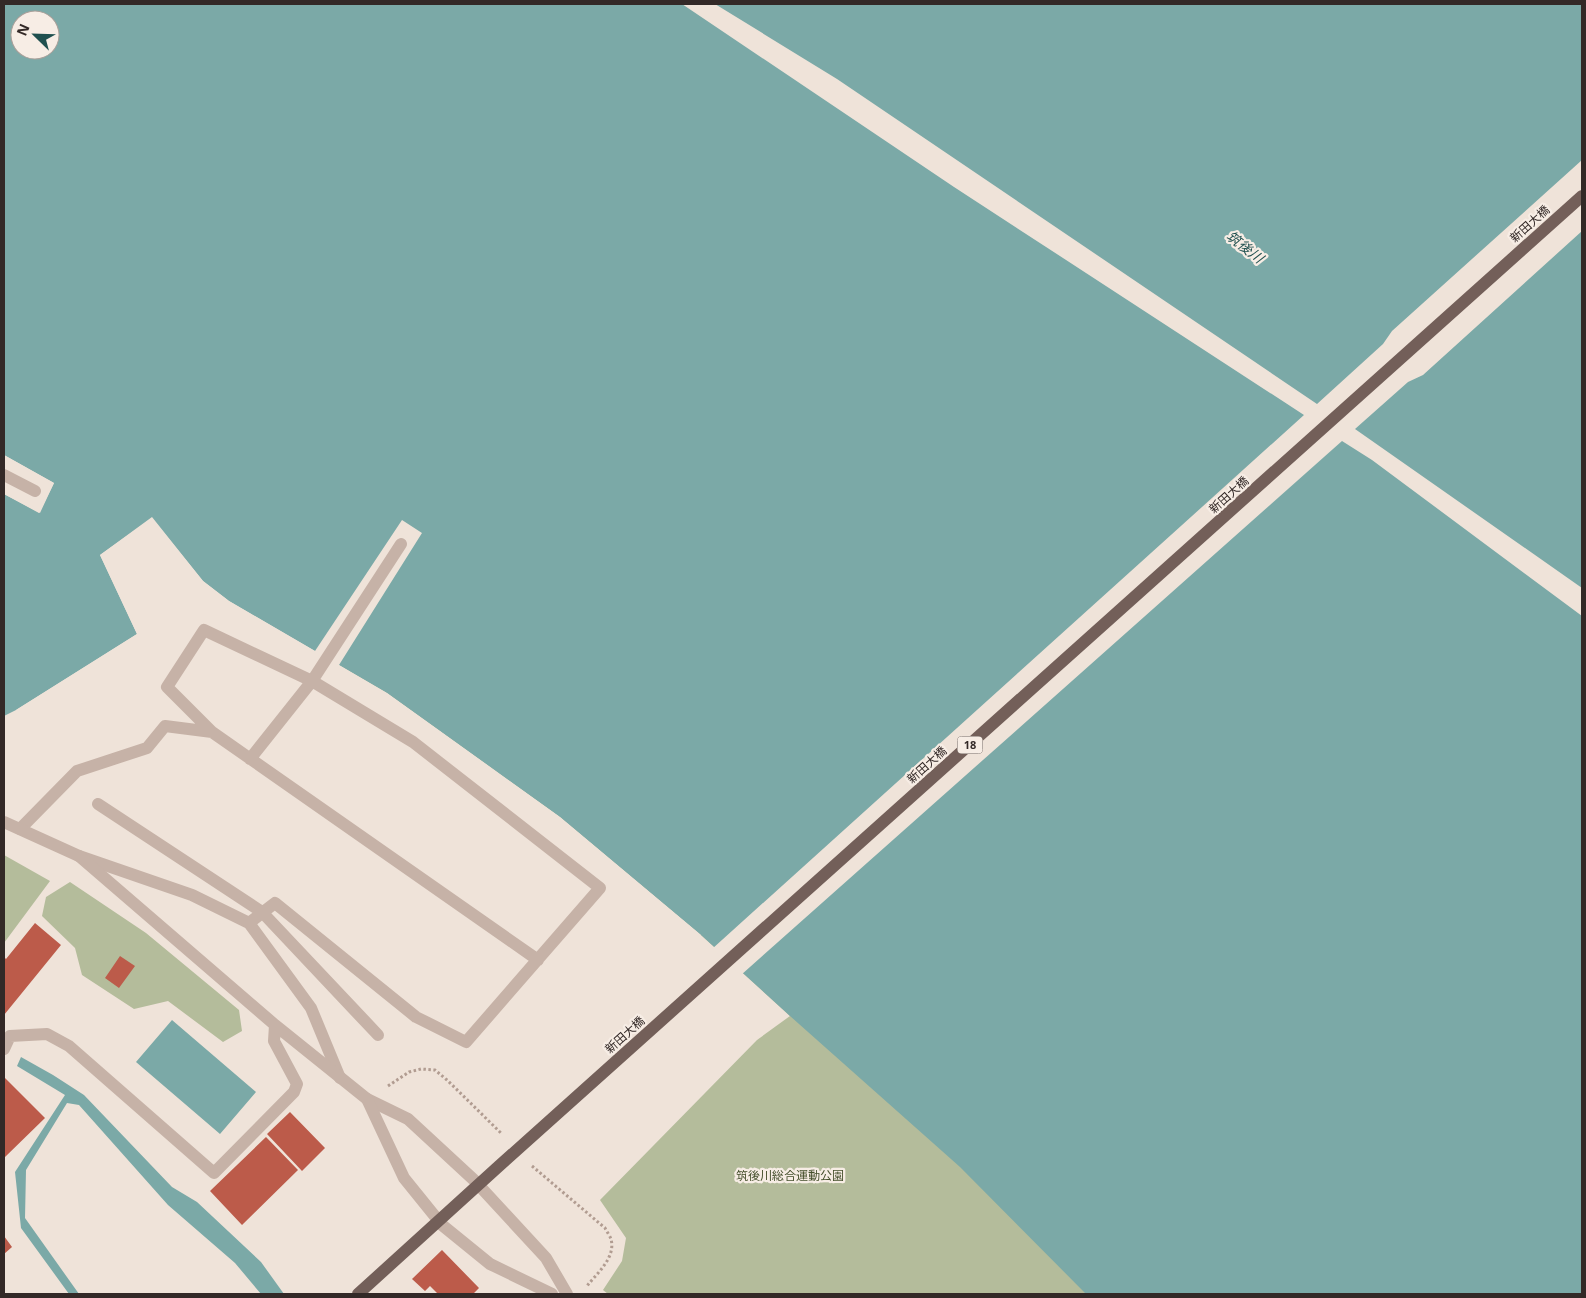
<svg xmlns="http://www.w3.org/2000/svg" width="1586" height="1298" font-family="'Open Sans','Noto Sans JP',sans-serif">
	<rect width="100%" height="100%" fill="#efe3d9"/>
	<path fill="#b4bc9b" d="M 356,637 L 1185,1294 L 608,1294 L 603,1290 L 622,1261 L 626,1238 L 600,1200 L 757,1040 L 790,1016 L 701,935 L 560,817 L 387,693 L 339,665 Z
		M 4,855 L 50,881 L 4,943 Z
		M 70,882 L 146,933 L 239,1010 L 242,1031 L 223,1042 L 168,1001 L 134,1009 L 82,975 L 75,948 L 42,916 L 46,897 Z"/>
	<path fill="#7ba9a7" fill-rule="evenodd" d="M 4,4 L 1582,4 L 1582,1294 L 1086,1294 L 960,1167 L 790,1016 L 701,935 L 560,817 L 387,693 L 229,601 L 203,581 L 152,518 L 100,555 L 137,634 L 16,710 L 4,716 L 4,494 L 39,513 L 54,483 L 4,455 ZM 20,20 L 50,20 L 50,50 L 20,50 Z
		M 172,1020 L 256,1092 L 220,1134 L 136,1062 Z
		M 21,1057 L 53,1075 L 84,1095 L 172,1187 L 197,1202 L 261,1262 L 284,1294 L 261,1294 L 235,1263 L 168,1205 L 79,1105 L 67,1103 L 26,1170 L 25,1218 L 79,1294 L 69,1294 L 21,1228 L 15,1172 L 65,1095 L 17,1066 Z"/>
	<path fill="#efe3d9" d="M 682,4 L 715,4 L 837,79 L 1317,404 L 1383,344 L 1392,331 L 1582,160 L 1582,231 L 1423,375 L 1408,382 L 1355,429 L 1582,588 L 1582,616 L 1372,460 L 1342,441 L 741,975 L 712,949 L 1304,415 L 954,187 Z
		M 4,455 L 54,483 L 40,513 L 4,494 L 4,491 L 38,509 L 51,484 L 4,458 Z
		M 152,517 L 203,581 L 229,601 L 315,651 L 402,520 L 422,533 L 339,665 L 387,693 L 560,817 L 701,935 L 699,937 L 559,819 L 386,695 L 227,603 L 201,583 L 151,521 L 103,556 L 139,633 L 139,636 L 18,711 L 16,710 L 137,634 L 100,555 Z"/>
	<path fill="#bc5b4a" d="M 35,923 L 61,945 L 4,1015 L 4,957 L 6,959 Z
		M 120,956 L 135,966 L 119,988 L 105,978 Z
		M 4,1077 L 45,1118 L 4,1158 Z
		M 290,1112 L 325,1148 L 302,1171 L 267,1134 Z
		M 266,1137 L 298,1170 L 242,1225 L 210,1191 Z
		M 4,1236 L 12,1247 L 4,1254 Z
		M 442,1250 L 479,1288 L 473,1294 L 438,1294 L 430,1286 L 425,1291 L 412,1279 Z"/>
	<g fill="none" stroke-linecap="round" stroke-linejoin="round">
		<path stroke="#b19c91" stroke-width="3" stroke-dasharray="2.5 2.5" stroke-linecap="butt" d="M 388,1086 L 409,1072 L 421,1069 L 435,1070 L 447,1080 L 502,1134
			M 532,1166 L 605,1228 C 607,1232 610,1236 611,1239 C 616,1258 597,1273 587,1286"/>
		<path stroke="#c6b2a7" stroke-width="12" d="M 4,475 L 35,491
			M 250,759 L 312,681 L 401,544
			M 98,804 L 262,912 L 378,1035
			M 20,829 L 77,771 L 147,748 L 165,726 L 212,732
			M 79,856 L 192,895 L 249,923 L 275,903 L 416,1017 L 466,1042 L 600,888 L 413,742 L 312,681 L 204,630 L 167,687 L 212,732 L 538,960
			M 249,923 L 311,1008 L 340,1078
			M 367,1099 L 408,1119 L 474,1180 L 546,1258 L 567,1294"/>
		<path stroke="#c6b2a7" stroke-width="12" d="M 4,822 L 79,856 L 275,1025 L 367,1099 L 404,1178 L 442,1225 L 490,1264 L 552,1294
			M 4,1049 L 10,1036 L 47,1034 L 69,1046 L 214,1173 L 294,1092 L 297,1084 L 274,1041 L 275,1025"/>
		<path stroke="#735f59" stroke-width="12" d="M 358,1294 L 499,1166 L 1582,196"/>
	</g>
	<g text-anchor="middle" stroke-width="4.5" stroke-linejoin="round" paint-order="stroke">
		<rect fill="#f7ede5" stroke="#6e6460" stroke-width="1" x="957.5" y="736.5" width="25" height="17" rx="4"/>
		<g font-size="11" font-weight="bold" fill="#332927">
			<text x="970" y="749">18</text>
		</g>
		<g font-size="12" fill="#332927" stroke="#f7ede5">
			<text transform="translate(1530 224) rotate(-42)" y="4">新田大橋</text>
			<text transform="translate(1229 495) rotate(-42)" y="4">新田大橋</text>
			<text transform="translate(927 765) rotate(-42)" y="4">新田大橋</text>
			<text transform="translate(625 1035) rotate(-42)" y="4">新田大橋</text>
		</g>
		<g font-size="12" fill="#454f2c" stroke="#f7ede5">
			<text x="790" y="1180">筑後川総合運動公園</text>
		</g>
		<g font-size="14" font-style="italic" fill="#20504f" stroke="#f7ede5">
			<text transform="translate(1245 247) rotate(38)" y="5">筑後川</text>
		</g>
	</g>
	<rect width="1586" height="1298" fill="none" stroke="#332927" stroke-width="10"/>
	<g transform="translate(35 35) rotate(293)"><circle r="24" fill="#f7ede5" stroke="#a99f99"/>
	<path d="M0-4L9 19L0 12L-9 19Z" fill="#20504f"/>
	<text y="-8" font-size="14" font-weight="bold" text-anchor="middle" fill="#332927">N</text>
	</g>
</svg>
